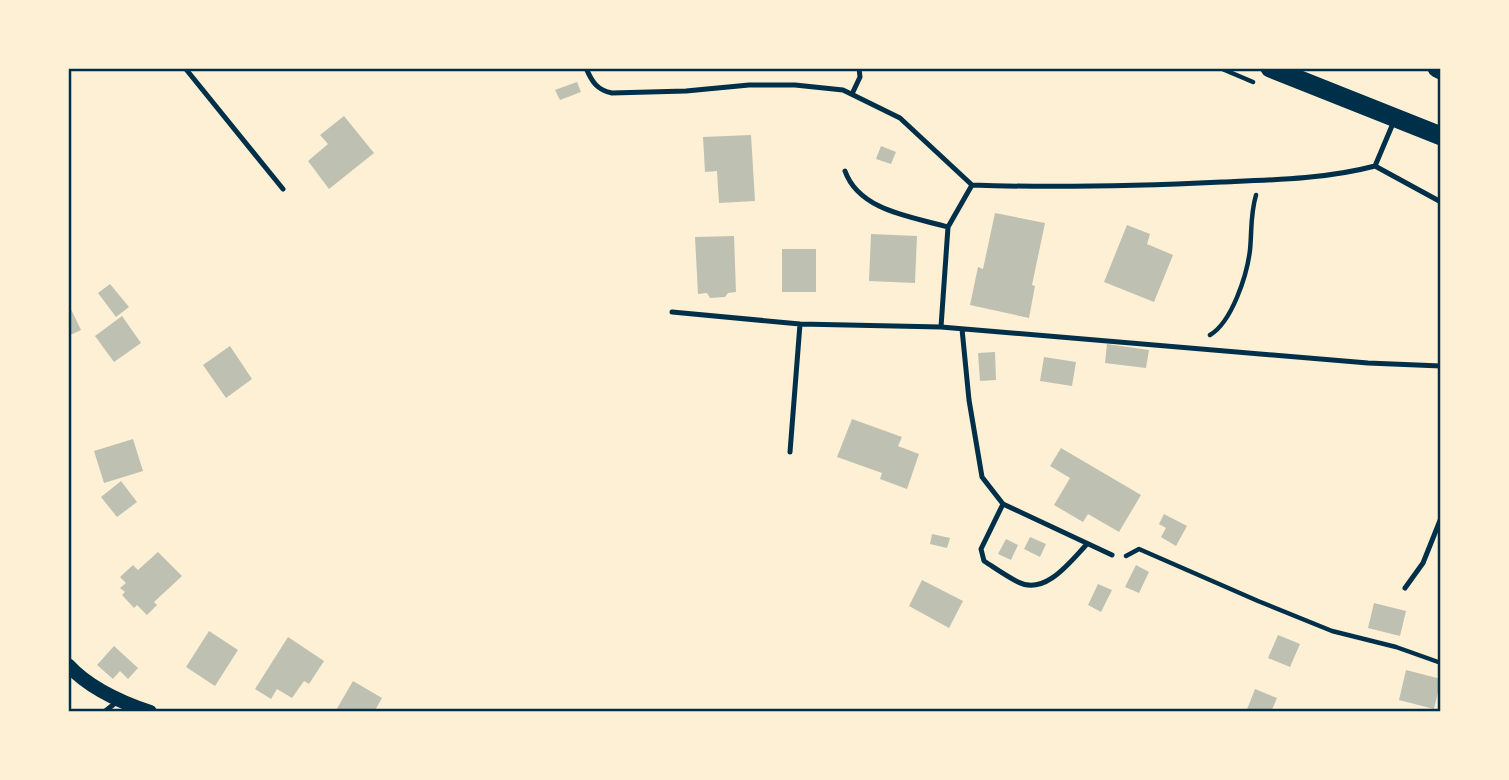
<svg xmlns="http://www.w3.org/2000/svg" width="1509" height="780" font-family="Roboto,sans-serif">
	<rect width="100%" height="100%" fill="#fdf0d5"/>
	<path fill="#bec0b2" d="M 577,82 L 581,92 L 560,100 L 555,90 Z
		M 344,116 L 374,153 L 329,189 L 308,161 L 328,144 L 320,135 Z
		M 751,135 L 755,201 L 719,203 L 717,171 L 705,172 L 703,137 Z
		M 881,146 L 896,152 L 891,164 L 876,159 Z
		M 995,213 L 1045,223 L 1032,285 L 1035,286 L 1029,318 L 970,305 L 978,267 L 983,269 Z
		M 1127,225 L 1150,234 L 1147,244 L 1173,255 L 1154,302 L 1104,282 Z
		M 871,234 L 917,236 L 915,283 L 869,281 Z
		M 734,236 L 736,292 L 728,293 L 725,297 L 710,298 L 707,293 L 698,294 L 695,237 Z
		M 782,249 L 816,249 L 816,292 L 782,292 Z
		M 110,284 L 129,307 L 116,317 L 98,293 Z
		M 68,303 L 81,330 L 68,336 Z
		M 122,316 L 141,343 L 114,362 L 95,336 Z
		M 1107,344 L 1149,350 L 1146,368 L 1105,363 Z
		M 230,346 L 252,379 L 226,398 L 203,365 Z
		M 995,352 L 996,380 L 980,381 L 978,353 Z
		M 1044,357 L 1076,362 L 1072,386 L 1040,381 Z
		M 852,419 L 902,437 L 898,446 L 919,454 L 907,489 L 880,479 L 882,473 L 837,457 Z
		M 133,439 L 143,471 L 104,483 L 94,451 Z
		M 1061,448 L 1141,495 L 1119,532 L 1088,514 L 1083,522 L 1054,505 L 1070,478 L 1050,466 Z
		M 121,481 L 137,502 L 117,517 L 101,497 Z
		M 1164,514 L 1187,526 L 1176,546 L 1161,537 L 1166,528 L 1159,524 Z
		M 932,534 L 950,538 L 947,548 L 930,544 Z
		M 1030,537 L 1046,544 L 1040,557 L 1024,549 Z
		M 1006,539 L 1018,545 L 1011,560 L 998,554 Z
		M 158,552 L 182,576 L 154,602 L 157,605 L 147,615 L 137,605 L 134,608 L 122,595 L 125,592 L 120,588 L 126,583 L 120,577 L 133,565 L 138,570 Z
		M 1136,565 L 1149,572 L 1139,593 L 1125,587 Z
		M 922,580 L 963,601 L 949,628 L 909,606 Z
		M 1098,584 L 1112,590 L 1101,612 L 1088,605 Z
		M 1374,603 L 1406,611 L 1400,636 L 1368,628 Z
		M 209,631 L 238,650 L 215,686 L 186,667 Z
		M 1278,635 L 1300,644 L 1290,667 L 1268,658 Z
		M 288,637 L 324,661 L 309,684 L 304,681 L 292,698 L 277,689 L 271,699 L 255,689 Z
		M 114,646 L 138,668 L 128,679 L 120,671 L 113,679 L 97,665 Z
		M 1406,670 L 1441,679 L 1434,709 L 1399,700 Z
		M 353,681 L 382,698 L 374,712 L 335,712 Z
		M 1255,689 L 1277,698 L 1271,712 L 1246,712 Z"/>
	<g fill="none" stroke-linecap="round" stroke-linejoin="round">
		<path stroke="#003049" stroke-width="4.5" d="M 1220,68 L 1253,82
			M 1210,335 C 1232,322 1247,275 1250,250 C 1252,230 1250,216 1256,195
			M 1126,556 L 1139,549 L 1258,601 L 1332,631 L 1396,647 L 1441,663"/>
		<path stroke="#003049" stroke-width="5" d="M 185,68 L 283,189
			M 586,68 C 592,82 597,90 612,93 L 686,91 L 749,85 L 795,85 L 843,90 L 900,118 L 972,185
			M 852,94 L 860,77 L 859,68
			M 1375,166 L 1441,202
			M 845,171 C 859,211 913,217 948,227
			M 672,312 L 800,324 L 941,327 L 1368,363 L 1441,366
			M 941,327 L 948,227 L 972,185 C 1056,188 1138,186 1222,182 C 1273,180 1326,179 1375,166 L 1394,121
			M 962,329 L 969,400 L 982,477 L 1003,504 L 1112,555
			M 790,452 L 800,324
			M 1003,504 L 981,549 L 984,561 C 995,568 1006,576 1018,582 C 1045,596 1070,562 1087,544
			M 1405,588 L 1423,563 L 1441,518
			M 104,712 L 118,701"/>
		<path stroke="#003049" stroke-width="14" d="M 68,665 C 89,688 120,702 150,712"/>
		<path stroke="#003049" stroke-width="19" d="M 1270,68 L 1441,136
			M 1437,68 L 1441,70"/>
	</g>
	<rect width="1509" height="780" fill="none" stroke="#fdf0d5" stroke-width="140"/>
	<rect x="70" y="70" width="1369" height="640" fill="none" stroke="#003049" stroke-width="2.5"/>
</svg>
